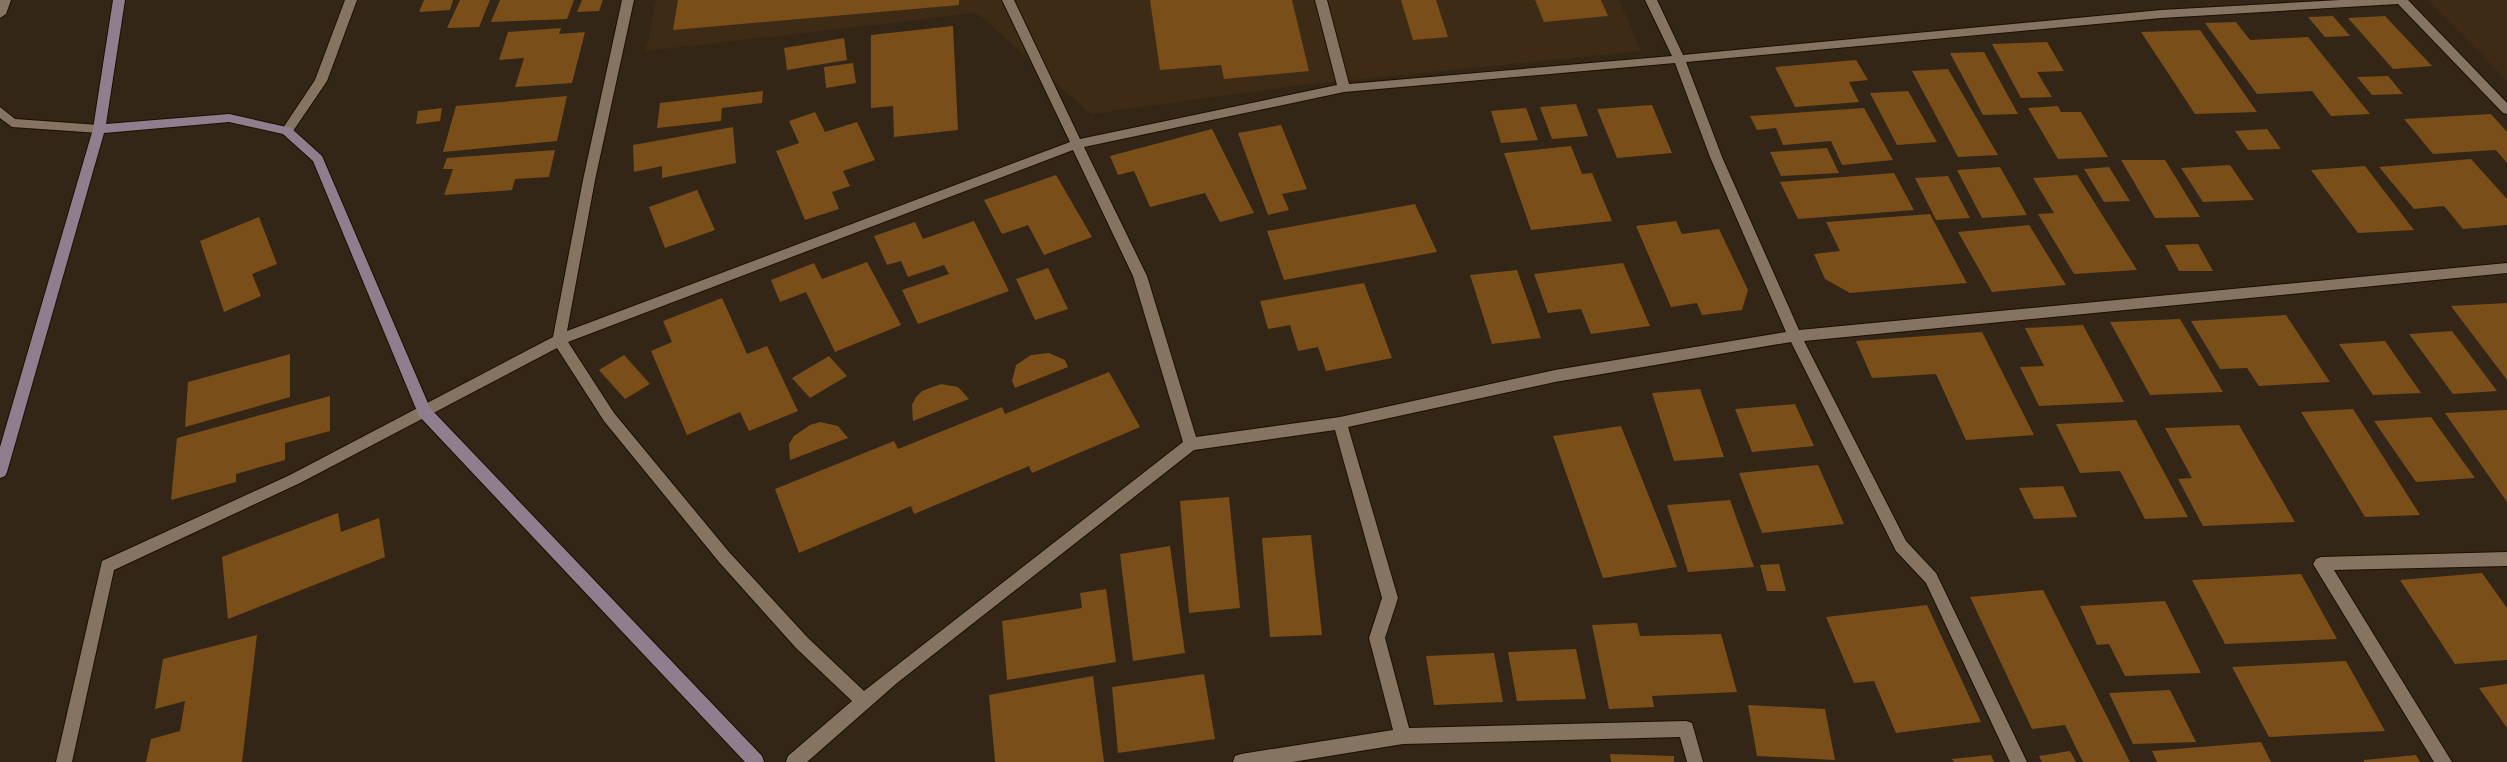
<svg xmlns="http://www.w3.org/2000/svg" width="2507" height="762" font-family="'Titillium Web',sans-serif">
	<rect width="100%" height="100%" fill="#342616"/>
	<path fill="#3e2b16" d="M 656,0 L 1619,0 L 1641,51 L 1302,85 L 1091,114 L 977,13 L 646,51 Z
		M 2428,0 L 2507,0 L 2507,81 Z"/>
	<path fill="#794e18" d="M 424,0 L 453,0 L 450,10 L 419,12 Z
		M 460,0 L 490,0 L 479,27 L 447,28 Z
		M 500,0 L 574,0 L 567,19 L 491,22 Z
		M 582,0 L 603,0 L 599,11 L 577,12 Z
		M 678,0 L 959,0 L 959,5 L 673,30 Z
		M 1150,0 L 1292,0 L 1309,71 L 1224,79 L 1221,65 L 1160,70 Z
		M 1401,0 L 1436,0 L 1448,37 L 1413,40 Z
		M 1535,0 L 1601,0 L 1608,16 L 1544,22 Z
		M 2333,16 L 2350,36 L 2325,37 L 2308,17 Z
		M 2385,16 L 2432,66 L 2393,69 L 2348,18 Z
		M 2236,22 L 2250,40 L 2308,37 L 2370,114 L 2331,116 L 2312,91 L 2257,94 L 2205,23 Z
		M 953,26 L 958,130 L 894,137 L 893,106 L 871,108 L 871,35 Z
		M 561,28 L 559,34 L 585,32 L 572,83 L 515,87 L 524,58 L 499,60 L 508,32 Z
		M 2200,30 L 2257,112 L 2195,114 L 2141,32 Z
		M 844,38 L 847,60 L 787,70 L 784,48 Z
		M 2047,42 L 2064,71 L 2037,72 L 2052,97 L 2021,98 L 1992,44 Z
		M 1984,52 L 2018,114 L 1983,115 L 1950,53 Z
		M 1856,60 L 1868,80 L 1849,82 L 1859,102 L 1795,107 L 1775,67 Z
		M 853,63 L 856,83 L 826,88 L 824,67 Z
		M 1948,69 L 1998,155 L 1958,157 L 1912,71 Z
		M 2388,76 L 2403,94 L 2372,95 L 2357,77 Z
		M 763,91 L 762,103 L 722,108 L 721,121 L 657,128 L 660,103 Z
		M 1908,91 L 1937,142 L 1897,145 L 1870,93 Z
		M 567,96 L 557,141 L 443,152 L 456,106 Z
		M 1576,104 L 1588,136 L 1552,139 L 1540,107 Z
		M 1652,105 L 1672,153 L 1617,158 L 1597,109 Z
		M 2058,106 L 2061,112 L 2081,112 L 2108,157 L 2058,159 L 2028,108 Z
		M 442,108 L 440,121 L 416,124 L 418,111 Z
		M 1526,108 L 1538,140 L 1501,143 L 1491,111 Z
		M 1864,108 L 1893,160 L 1842,165 L 1831,141 L 1783,145 L 1776,128 L 1757,130 L 1750,116 Z
		M 815,112 L 825,132 L 857,122 L 875,160 L 843,171 L 850,186 L 832,192 L 839,209 L 805,220 L 776,151 L 799,143 L 789,121 Z
		M 2491,114 L 2507,132 L 2507,163 L 2496,150 L 2433,154 L 2404,119 Z
		M 1281,125 L 1307,189 L 1282,194 L 1289,210 L 1268,215 L 1238,133 Z
		M 733,127 L 736,163 L 662,178 L 662,166 L 634,172 L 633,145 Z
		M 1212,129 L 1254,213 L 1220,222 L 1205,193 L 1150,207 L 1134,171 L 1118,175 L 1110,156 Z
		M 2267,129 L 2281,149 L 2248,150 L 2235,131 Z
		M 1571,146 L 1582,174 L 1592,173 L 1612,221 L 1531,230 L 1504,153 Z
		M 1827,148 L 1839,173 L 1781,176 L 1770,152 Z
		M 555,150 L 549,177 L 515,179 L 512,190 L 444,195 L 453,169 L 443,169 L 447,158 Z
		M 2471,159 L 2507,199 L 2507,225 L 2463,229 L 2444,206 L 2414,209 L 2379,167 Z
		M 2121,160 L 2165,160 L 2200,217 L 2155,218 Z
		M 2230,165 L 2254,200 L 2203,202 L 2181,168 Z
		M 2365,166 L 2414,230 L 2358,233 L 2311,170 Z
		M 2000,167 L 2027,215 L 1982,218 L 1957,170 Z
		M 2109,167 L 2130,201 L 2104,202 L 2084,169 Z
		M 1894,173 L 1914,210 L 1798,219 L 1780,182 Z
		M 1056,175 L 1092,237 L 1044,255 L 1028,225 L 1002,234 L 984,200 Z
		M 2077,175 L 2137,270 L 2074,274 L 2038,214 L 2054,213 L 2033,178 Z
		M 1948,176 L 1970,218 L 1936,220 L 1915,178 Z
		M 697,190 L 715,230 L 665,248 L 649,207 Z
		M 1415,204 L 1437,252 L 1284,280 L 1267,231 Z
		M 1930,214 L 1967,283 L 1850,293 L 1825,279 L 1814,254 L 1840,251 L 1826,222 Z
		M 259,217 L 277,264 L 252,274 L 261,296 L 224,312 L 200,241 Z
		M 974,221 L 1009,291 L 918,324 L 902,290 L 949,274 L 944,265 L 908,277 L 901,261 L 887,265 L 874,236 L 915,222 L 923,239 Z
		M 1676,221 L 1682,234 L 1719,229 L 1748,290 L 1742,310 L 1702,315 L 1697,303 L 1671,307 L 1636,226 Z
		M 2029,225 L 2066,285 L 1992,292 L 1958,232 Z
		M 2198,244 L 2213,271 L 2179,271 L 2165,245 Z
		M 867,262 L 901,325 L 835,352 L 806,292 L 780,302 L 771,280 L 814,263 L 822,279 Z
		M 1623,263 L 1650,326 L 1591,334 L 1581,309 L 1548,313 L 1534,274 Z
		M 1048,268 L 1068,309 L 1035,320 L 1016,279 Z
		M 1517,270 L 1541,338 L 1492,344 L 1470,275 Z
		M 1364,283 L 1392,358 L 1326,371 L 1318,347 L 1298,351 L 1290,325 L 1268,329 L 1260,301 Z
		M 722,298 L 747,354 L 767,346 L 798,411 L 749,431 L 740,412 L 687,435 L 651,351 L 672,342 L 663,321 Z
		M 2507,303 L 2507,380 L 2451,306 Z
		M 2286,315 L 2330,382 L 2259,386 L 2247,368 L 2220,369 L 2191,321 Z
		M 2180,319 L 2223,392 L 2150,395 L 2110,322 Z
		M 2083,325 L 2124,402 L 2039,406 L 2020,367 L 2044,366 L 2025,328 Z
		M 2452,331 L 2497,391 L 2453,394 L 2409,334 Z
		M 1982,332 L 2034,435 L 1966,440 L 1936,374 L 1872,378 L 1856,341 Z
		M 2385,341 L 2421,393 L 2373,395 L 2339,344 Z
		M 1049,353 L 1065,360 L 1068,367 L 1015,388 L 1012,381 L 1016,365 L 1031,355 Z
		M 290,354 L 290,397 L 185,427 L 188,382 Z
		M 624,355 L 650,384 L 625,399 L 599,370 Z
		M 829,356 L 847,376 L 810,398 L 792,378 Z
		M 1109,372 L 1140,427 L 1032,473 L 1029,466 L 914,514 L 911,506 L 799,553 L 775,489 L 894,441 L 898,449 L 1002,407 L 1005,414 Z
		M 941,384 L 958,387 L 969,399 L 913,421 L 912,405 L 916,397 L 922,391 Z
		M 1700,389 L 1724,457 L 1674,461 L 1652,393 Z
		M 330,396 L 330,431 L 285,443 L 285,460 L 236,474 L 236,482 L 171,500 L 177,438 Z
		M 1795,404 L 1814,446 L 1752,452 L 1735,409 Z
		M 2353,409 L 2420,515 L 2365,517 L 2301,412 Z
		M 2507,410 L 2507,502 L 2445,413 Z
		M 2431,417 L 2475,478 L 2416,482 L 2374,421 Z
		M 2136,420 L 2188,517 L 2145,519 L 2120,471 L 2080,473 L 2056,424 Z
		M 820,422 L 838,426 L 848,438 L 790,460 L 789,444 L 794,436 L 810,425 Z
		M 2239,425 L 2295,522 L 2203,526 L 2178,479 L 2192,478 L 2165,428 Z
		M 1621,426 L 1677,567 L 1603,578 L 1553,436 Z
		M 1818,465 L 1844,524 L 1762,533 L 1739,473 Z
		M 2063,486 L 2077,517 L 2034,519 L 2019,488 Z
		M 1229,497 L 1240,608 L 1189,613 L 1180,501 Z
		M 1730,500 L 1754,567 L 1688,572 L 1667,505 Z
		M 338,513 L 341,532 L 379,518 L 385,557 L 228,619 L 222,557 Z
		M 1311,535 L 1322,635 L 1270,637 L 1262,538 Z
		M 1170,546 L 1185,653 L 1133,661 L 1120,554 Z
		M 1779,564 L 1786,591 L 1767,591 L 1760,565 Z
		M 2482,573 L 2507,608 L 2507,660 L 2455,664 L 2400,580 Z
		M 2301,574 L 2337,639 L 2225,644 L 2192,580 Z
		M 1106,589 L 1116,662 L 1007,680 L 1002,621 L 1082,608 L 1080,593 Z
		M 2043,590 L 2130,762 L 2083,762 L 2065,725 L 2032,729 L 1970,597 Z
		M 2165,601 L 2201,673 L 2125,676 L 2109,644 L 2097,645 L 2080,606 Z
		M 1927,605 L 1981,722 L 1896,733 L 1874,681 L 1854,683 L 1826,617 Z
		M 1637,623 L 1640,636 L 1721,634 L 1737,692 L 1652,696 L 1654,707 L 1609,709 L 1592,625 Z
		M 257,635 L 242,762 L 146,762 L 151,739 L 180,731 L 185,701 L 155,709 L 163,659 Z
		M 1576,649 L 1586,699 L 1517,701 L 1508,652 Z
		M 1494,653 L 1503,702 L 1434,705 L 1426,656 Z
		M 2346,661 L 2385,731 L 2269,737 L 2232,667 Z
		M 1204,674 L 1215,739 L 1118,753 L 1112,687 Z
		M 1093,676 L 1104,762 L 995,762 L 989,695 Z
		M 2507,684 L 2507,728 L 2479,688 Z
		M 2170,690 L 2196,742 L 2133,744 L 2109,693 Z
		M 1748,705 L 1825,709 L 1835,760 L 1757,756 Z
		M 2261,742 L 2271,762 L 2157,762 L 2152,751 Z
		M 2070,751 L 2076,762 L 2042,762 L 2039,756 Z
		M 1610,754 L 1674,756 L 1674,762 L 1611,762 Z
		M 1991,755 L 1994,762 L 1954,762 L 1952,759 Z
		M 2416,755 L 2420,762 L 2364,762 L 2364,760 Z"/>
	<g fill="none" stroke-linecap="round" stroke-linejoin="round">
		<g stroke="#1c0f02" stroke-width="2">
			<path id="street" d="M 0,0 L 11,0 L 6,14 L 0,18 Z
				M 345,0 L 357,0 L 327,81 L 291,134 L 283,134 L 281,131 L 315,80 Z
				M 622,0 L 634,0 L 595,180 L 567,331 L 1070,142 L 1002,0 L 1014,0 L 1080,139 L 1337,85 L 1315,0 L 1327,0 L 1349,84 L 1672,56 L 1645,0 L 1657,0 L 1683,55 L 2161,10 L 2340,0 L 2408,0 L 2507,103 L 2507,114 L 2503,113 L 2398,4 L 2161,18 L 1686,62 L 1722,157 L 1799,330 L 2507,263 L 2507,273 L 1804,341 L 1906,541 L 1936,573 L 2027,762 L 2010,762 L 1926,583 L 1896,551 L 1791,342 L 1555,382 L 1348,427 L 1398,598 L 1385,638 L 1409,728 L 1686,721 L 1692,723 L 1703,762 L 1687,762 L 1680,737 L 1403,744 L 1292,762 L 1233,762 L 1235,756 L 1241,754 L 1393,730 L 1369,638 L 1382,598 L 1335,430 L 1194,450 L 897,683 L 807,762 L 786,762 L 788,756 L 852,701 L 796,648 L 719,562 L 604,421 L 557,348 L 300,483 L 114,570 L 72,762 L 56,762 L 102,561 L 290,475 L 553,337 L 583,180 ZM 1675,63 L 1710,157 L 1786,332 L 1555,370 L 1340,417 L 1196,437 L 1147,276 L 1084,147 L 1344,92 ZM 1073,150 L 1133,276 L 1183,442 L 864,691 L 808,638 L 729,552 L 614,413 L 568,342 Z
				M 0,107 L 15,119 L 99,125 L 105,129 L 99,133 L 12,127 L 0,118 Z
				M 2507,552 L 2507,566 L 2334,570 L 2452,762 L 2434,762 L 2313,564 L 2316,559 L 2321,557 Z"/>
		</g>
		<g stroke="#1c0f02" stroke-width="2">
			<path id="secondary" d="M 113,0 L 125,0 L 106,124 L 229,114 L 291,128 L 322,156 L 430,408 L 762,756 L 764,762 L 745,762 L 419,416 L 313,161 L 283,134 L 229,122 L 104,133 L 7,472 L 5,476 L 0,478 L 0,447 L 93,129 Z"/>
		</g>
		<use href="#street" fill="#857462" fill-rule="evenodd"/>
		<use href="#secondary" fill="#8f7f8e" fill-rule="evenodd"/>
	</g>
</svg>
